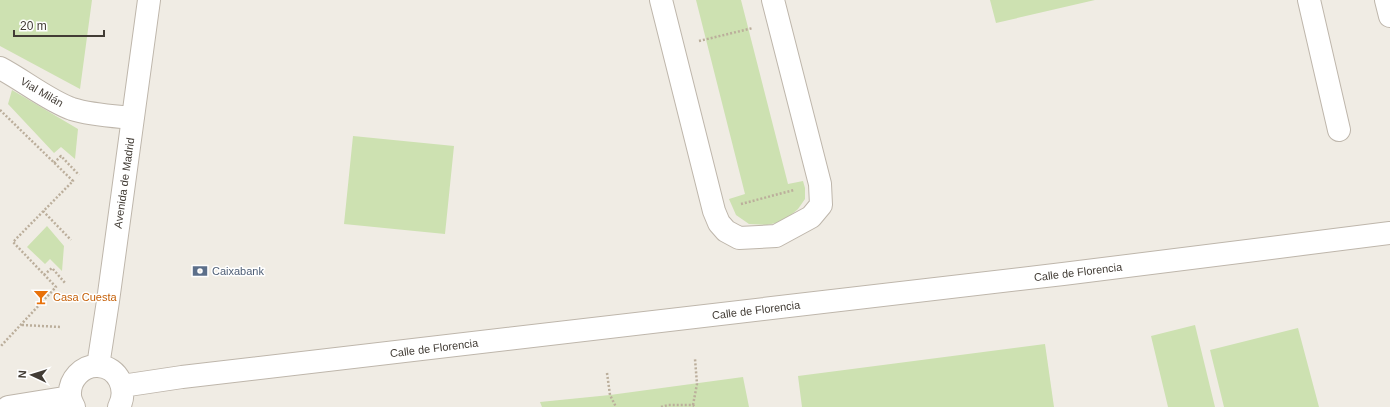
<svg xmlns="http://www.w3.org/2000/svg" width="1390" height="407" font-family="Arial,sans-serif">
	<rect width="100%" height="100%" fill="#f0ece4"/>
	<path fill="#cde1b1" d="M 0,0 L 92,0 L 80,89 L 0,46 Z
		M 696,0 L 741,0 L 788,184 L 803,181 L 805,188 L 805,199 L 798,209 L 784,221 L 767,225 L 749,224 L 736,215 L 729,199 L 745,194 Z
		M 990,0 L 1095,0 L 996,23 Z
		M 12,90 L 78,129 L 75,159 L 61,147 L 54,153 L 8,104 Z
		M 353,136 L 454,146 L 445,234 L 344,224 Z
		M 47,226 L 64,246 L 62,271 L 50,259 L 45,264 L 27,247 Z
		M 1195,325 L 1215,407 L 1168,407 L 1151,336 Z
		M 1298,328 L 1319,407 L 1224,407 L 1210,350 Z
		M 1045,344 L 1054,407 L 802,407 L 798,376 Z
		M 743,377 L 749,407 L 542,407 L 540,402 L 610,395 Z"/>
	<g fill="none" stroke-linecap="round" stroke-linejoin="round">
		<g stroke="#beb6ab" stroke-width="24">
			<path id="minor" d="M 661,0 L 714,211 L 719,223 L 726,231 L 739,238 L 776,236 L 811,217 L 821,205 L 820,184 L 773,0
				M 1309,0 L 1339,130
				M 1386,0 L 1390,16
				M 0,68 C 23,80 49,101 72,109 C 91,115 113,116 133,118
				M 98,366 L 108,301 L 149,0
				M 122,386 L 182,377 L 1063,274 L 1390,233
				M 8,407 L 70,397
				M 74,407 C 72,403 70,399 70,395 C 69,380 82,365 98,366 C 119,367 128,390 119,407"/>
		</g>
		<path stroke="#bbae9b" stroke-width="2.5" stroke-dasharray="2 2" stroke-linecap="butt" d="M 699,41 L 753,28
			M 0,110 L 73,181 L 13,242 L 56,287 L 0,347
			M 54,163 L 61,156 L 79,175
			M 741,204 L 794,190
			M 43,211 L 71,240
			M 44,275 L 52,268 L 66,284
			M 22,325 L 61,327
			M 607,373 L 610,395 L 616,407
			M 693,405 L 697,384 L 695,359
			M 661,407 L 668,405 L 693,405 L 695,407"/>
		<use href="#minor" stroke="#fff" stroke-width="22"/>
	</g>
	<defs>
		<g id="bank-bare" transform="scale(1.2)"><path d="M-6-4H6V4H-6ZM0-2.3a2.3 2.3 0 1 0 0 4.6a2.3 2.3 0 1 0 0-4.6Z" fill="#5c6f8a" stroke="#fff" stroke-width="2.5" paint-order="stroke"/></g>
		<g id="bar-bare" transform="scale(1.2)"><path d="M-6-5H6L.8 .8V4.5H3.5V6h-7V4.5H-.8V.8Z" fill="#e8710a" stroke="#fff" stroke-width="2.5" paint-order="stroke"/></g>
	</defs>
	<g fill-rule="evenodd">
		<use href="#bank-bare" x="200" y="271"/>
		<use href="#bar-bare" x="41" y="297"/>
	</g>
	<g text-anchor="middle" stroke-width="3" stroke-linejoin="round" paint-order="stroke">
		<g font-size="11" fill="#423c35" stroke="#fff">
			<text transform="translate(42 92) rotate(30)" y="4">Vial Milán</text>
			<text transform="translate(124 183) rotate(-82)" y="4">Avenida de Madrid</text>
			<text transform="translate(1078 272) rotate(-7)" y="4">Calle de Florencia</text>
			<text transform="translate(756 310) rotate(-7)" y="4">Calle de Florencia</text>
			<text transform="translate(434 348) rotate(-7)" y="4">Calle de Florencia</text>
		</g>
		<g font-size="11" fill="#4e5e75" stroke="#fff" text-anchor="start">
			<text x="212" y="275">Caixabank</text>
		</g>
		<g font-size="11" fill="#c56008" stroke="#fff" text-anchor="start">
			<text x="53" y="301">Casa Cuesta</text>
		</g>
	</g>
	<g transform="translate(32 375) rotate(274)" stroke="#ffffff" stroke-width="3" paint-order="stroke">
	<path d="M0-3L7 15L0 10L-7 15Z" fill="#423c35"/>
	<text y="-6" font-size="11" font-weight="bold" text-anchor="middle" fill="#423c35">N</text>
	</g>
	<path d="M14 30v6h90v-6" fill="none" stroke="#423c35" stroke-width="2"/>
	<text x="20" y="30" font-size="12" fill="#423c35" stroke="#ffffff" stroke-width="3" paint-order="stroke">20 m</text>
</svg>
